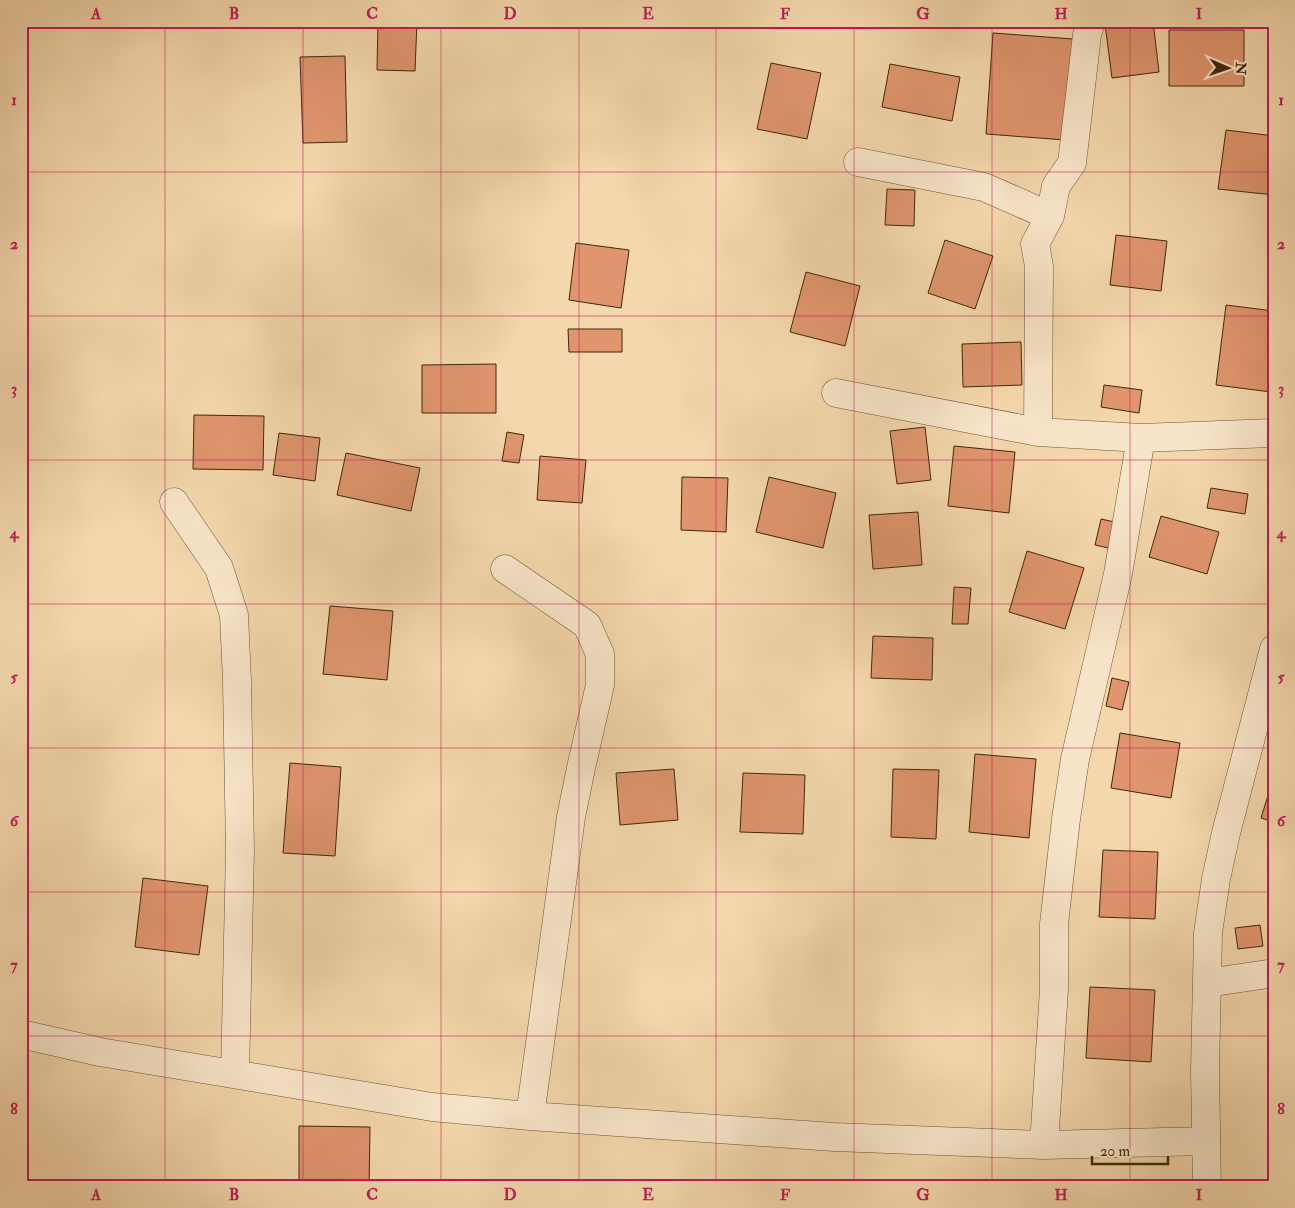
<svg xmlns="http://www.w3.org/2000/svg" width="1295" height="1208" font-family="'IM FELL Double Pica',serif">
	<rect width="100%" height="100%" fill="#f4d7ac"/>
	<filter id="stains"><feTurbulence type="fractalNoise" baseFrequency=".004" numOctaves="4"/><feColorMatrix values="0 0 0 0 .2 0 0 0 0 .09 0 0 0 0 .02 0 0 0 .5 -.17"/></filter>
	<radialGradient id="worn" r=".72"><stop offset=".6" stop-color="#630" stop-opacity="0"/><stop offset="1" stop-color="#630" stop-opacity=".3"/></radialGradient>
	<path fill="#e0956e" stroke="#3d290c" d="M 378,21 L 417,21 L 415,71 L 377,70 Z
		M 1130,21 L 1153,21 L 1159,72 L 1112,78 L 1105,24 Z
		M 1169,30 L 1244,30 L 1244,86 L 1169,86 Z
		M 993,33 L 1073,39 L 1065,140 L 986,134 Z
		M 345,56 L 347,142 L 303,143 L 300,57 Z
		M 771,63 L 821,73 L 807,139 L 757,129 Z
		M 890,64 L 960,77 L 952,121 L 882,107 Z
		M 1226,130 L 1274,136 L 1274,195 L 1218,189 Z
		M 887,189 L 915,190 L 914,226 L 885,225 Z
		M 1116,235 L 1167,241 L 1161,291 L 1110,285 Z
		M 945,240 L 993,256 L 975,309 L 928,293 Z
		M 576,243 L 629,250 L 621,308 L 569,300 Z
		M 806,272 L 860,286 L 845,346 L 790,332 Z
		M 1226,305 L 1274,311 L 1274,371 L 1271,392 L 1216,385 Z
		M 568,329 L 622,329 L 622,352 L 569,352 Z
		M 1021,342 L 1022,385 L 963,387 L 962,344 Z
		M 496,364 L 496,413 L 422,413 L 422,365 Z
		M 1104,385 L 1142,390 L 1139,413 L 1101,407 Z
		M 194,415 L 264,416 L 263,470 L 193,469 Z
		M 925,427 L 931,480 L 897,484 L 890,431 Z
		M 507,432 L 524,435 L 519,463 L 502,461 Z
		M 279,433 L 320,438 L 315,481 L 273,475 Z
		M 954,446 L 1015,452 L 1009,513 L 948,506 Z
		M 346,453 L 420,468 L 411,511 L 337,495 Z
		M 540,456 L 586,460 L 582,503 L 537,500 Z
		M 682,477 L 728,478 L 726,532 L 681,530 Z
		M 769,477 L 836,493 L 823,548 L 756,532 Z
		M 1211,488 L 1248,494 L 1245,514 L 1207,508 Z
		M 918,512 L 922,565 L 873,569 L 869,515 Z
		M 1161,516 L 1219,532 L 1207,574 L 1149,557 Z
		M 1101,519 L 1119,523 L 1113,549 L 1095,545 Z
		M 1027,551 L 1084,568 L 1065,629 L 1009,612 Z
		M 954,587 L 971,588 L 968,624 L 952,624 Z
		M 330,606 L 393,611 L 387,680 L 323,674 Z
		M 873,636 L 933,638 L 932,680 L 871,678 Z
		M 1112,678 L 1129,682 L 1122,710 L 1106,706 Z
		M 1120,733 L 1180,743 L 1171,798 L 1111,788 Z
		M 975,754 L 1036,759 L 1029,838 L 969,832 Z
		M 290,763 L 341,767 L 335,856 L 283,853 Z
		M 674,769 L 678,820 L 620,825 L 616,773 Z
		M 893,769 L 939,770 L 936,839 L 891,837 Z
		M 743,773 L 805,775 L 803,834 L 740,832 Z
		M 1274,776 L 1274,822 L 1261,818 Z
		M 1103,850 L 1158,852 L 1155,919 L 1099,917 Z
		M 143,878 L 208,886 L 199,955 L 135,947 Z
		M 1260,925 L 1263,946 L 1238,949 L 1235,928 Z
		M 1090,987 L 1155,990 L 1151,1062 L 1086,1058 Z
		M 299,1126 L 370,1127 L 369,1187 L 299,1187 Z"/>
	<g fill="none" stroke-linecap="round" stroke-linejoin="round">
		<g stroke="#6b5434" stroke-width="29">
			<path id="minor" d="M 858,162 L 984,187 L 1050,216 L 1035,244 L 1039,266 L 1038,432
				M 1050,216 L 1056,186 L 1072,163 L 1087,35 L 1091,21
				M 836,393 L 1038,432 L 1141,438 L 1274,433
				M 174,502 L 219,568 L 234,615 L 237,681 L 240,850 L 235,1074
				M 505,569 L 587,625 L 600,654 L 600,685 L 581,768 L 571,817 L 530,1116
				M 1207,983 L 1274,973
				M 21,1034 L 100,1052 L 432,1107 L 530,1116 L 834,1137 L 1044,1145 L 1205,1141
				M 1044,1145 L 1054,989 L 1054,924 L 1066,819 L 1075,759 L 1118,574 L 1141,438
				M 1207,1187 L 1205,1071 L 1208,933 L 1216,879 L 1226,833 L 1274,649"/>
		</g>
		<use href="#minor" stroke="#f8e5c9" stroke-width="28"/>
	</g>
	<path fill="none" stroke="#c2185b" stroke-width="1" stroke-opacity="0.55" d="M 165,21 L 165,1187M 303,21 L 303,1187M 441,21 L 441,1187M 579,21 L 579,1187M 716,21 L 716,1187M 854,21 L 854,1187M 992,21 L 992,1187M 1130,21 L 1130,1187M 21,172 L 1274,172M 21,316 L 1274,316M 21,460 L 1274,460M 21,604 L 1274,604M 21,748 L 1274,748M 21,892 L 1274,892M 21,1036 L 1274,1036"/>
	<rect width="1295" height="1208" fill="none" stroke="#f4d7ac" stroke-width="55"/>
	<g transform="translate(1228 68) rotate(92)" stroke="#f8e5c9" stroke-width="4" paint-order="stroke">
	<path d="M0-4L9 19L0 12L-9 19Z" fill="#3d290c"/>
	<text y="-8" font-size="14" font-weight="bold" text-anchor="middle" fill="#3d290c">N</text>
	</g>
	<path d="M1092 1156v8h76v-8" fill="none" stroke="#3d290c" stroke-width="2.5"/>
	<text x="1100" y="1156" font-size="15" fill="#3d290c" stroke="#f8e5c9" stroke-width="4" paint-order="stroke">20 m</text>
	<rect x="28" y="28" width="1240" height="1152" fill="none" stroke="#c2185b" stroke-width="2"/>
	<g font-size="16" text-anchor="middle" font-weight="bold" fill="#c2185b">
		<text x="96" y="19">A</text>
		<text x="234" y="19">B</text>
		<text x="372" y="19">C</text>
		<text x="510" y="19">D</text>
		<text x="648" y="19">E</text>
		<text x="785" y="19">F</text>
		<text x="923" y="19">G</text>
		<text x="1061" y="19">H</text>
		<text x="1199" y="19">I</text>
		<text x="14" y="105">1</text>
		<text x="1281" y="105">1</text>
		<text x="14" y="249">2</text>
		<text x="1281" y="249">2</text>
		<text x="14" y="394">3</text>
		<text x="1281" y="394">3</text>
		<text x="14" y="538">4</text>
		<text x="1281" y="538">4</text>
		<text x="14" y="682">5</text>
		<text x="1281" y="682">5</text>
		<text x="14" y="826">6</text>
		<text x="1281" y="826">6</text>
		<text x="14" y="970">7</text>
		<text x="1281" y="970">7</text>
		<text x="14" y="1114">8</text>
		<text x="1281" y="1114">8</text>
		<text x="96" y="1200">A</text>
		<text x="234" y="1200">B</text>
		<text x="372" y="1200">C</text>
		<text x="510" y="1200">D</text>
		<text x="648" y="1200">E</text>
		<text x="785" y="1200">F</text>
		<text x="923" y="1200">G</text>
		<text x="1061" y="1200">H</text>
		<text x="1199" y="1200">I</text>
	</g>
	<rect width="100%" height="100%" filter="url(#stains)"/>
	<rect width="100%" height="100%" fill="url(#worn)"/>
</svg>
